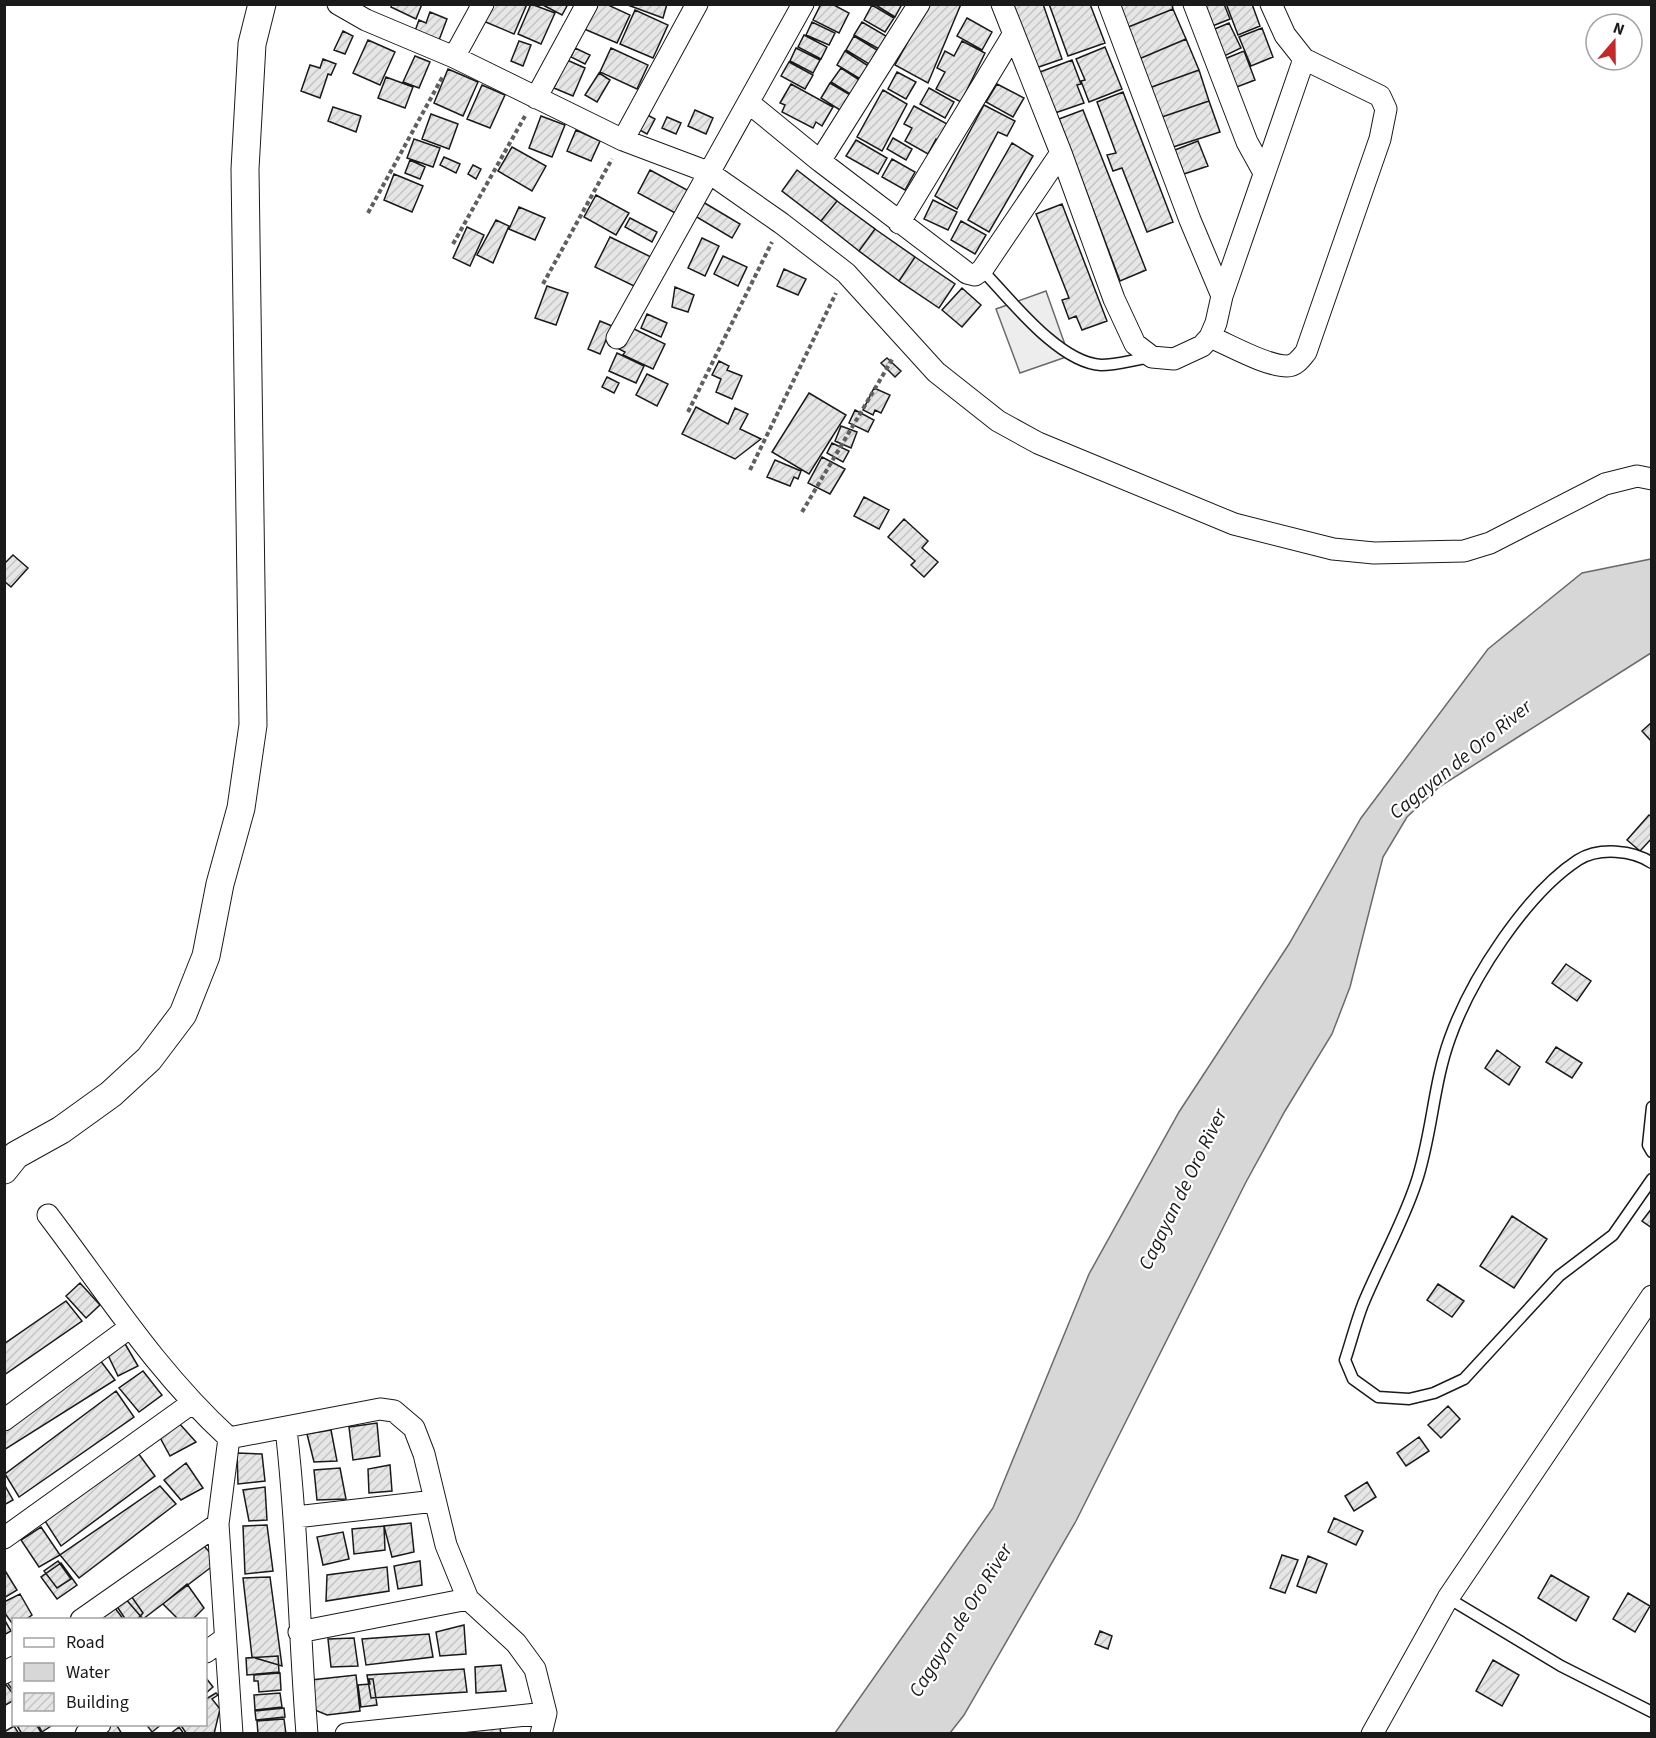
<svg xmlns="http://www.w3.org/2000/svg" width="1656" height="1738" font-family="'Source Sans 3',sans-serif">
	<defs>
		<pattern id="building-hatch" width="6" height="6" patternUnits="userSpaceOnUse" patternTransform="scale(1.5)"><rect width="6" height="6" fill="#e6e6e6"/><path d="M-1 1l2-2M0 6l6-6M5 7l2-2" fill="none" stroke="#c5c5c5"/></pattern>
	</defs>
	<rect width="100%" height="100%" fill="#fff"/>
	<path fill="#ededed" stroke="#6a6a6a" stroke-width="1.5" d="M 1046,291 L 1069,356 L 1020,373 L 996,309 Z"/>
	<path fill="#d7d7d7" stroke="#6a6a6a" stroke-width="1.5" d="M 1651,559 L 1651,653 L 1439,787 L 1407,817 L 1383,857 L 1350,987 L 1332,1034 L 1285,1111 L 1246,1182 L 1076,1521 L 964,1715 L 950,1733 L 835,1733 L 993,1508 L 1089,1274 L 1179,1112 L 1289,944 L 1361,818 L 1488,649 L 1582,573 Z"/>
	<path fill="url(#building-hatch)" stroke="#1a1a1a" stroke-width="1.5" d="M 392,4 L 422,4 L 416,19 L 391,7 Z
		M 487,4 L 527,4 L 514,34 L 481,20 Z
		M 531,4 L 555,13 L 541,44 L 518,34 Z
		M 541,4 L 568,4 L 562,15 Z
		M 592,4 L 606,4 L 630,15 L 617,43 L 582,28 Z
		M 625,4 L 667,4 L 663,18 Z
		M 821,4 L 832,4 L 849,13 L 839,33 L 813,20 Z
		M 874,4 L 902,4 L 895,17 Z
		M 929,4 L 961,4 L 928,83 L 895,65 Z
		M 1010,4 L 1043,4 L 1062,59 L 1033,69 Z
		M 1049,4 L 1090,4 L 1105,43 L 1068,56 Z
		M 1116,4 L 1172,4 L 1173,9 L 1126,28 Z
		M 1200,4 L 1224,4 L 1230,19 L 1210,27 Z
		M 1230,4 L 1252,4 L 1260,26 L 1238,35 L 1227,6 Z
		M 872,5 L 894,18 L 885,32 L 864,20 Z
		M 1173,9 L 1186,39 L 1139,59 L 1126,28 Z
		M 635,10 L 668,25 L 653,58 L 620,44 Z
		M 430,12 L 447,19 L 439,40 L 415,31 L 419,20 L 426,23 Z
		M 967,18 L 992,32 L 982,50 L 957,36 Z
		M 812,22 L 835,33 L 829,45 L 806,35 Z
		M 862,22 L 886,36 L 879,49 L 854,35 Z
		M 1229,23 L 1241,48 L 1222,57 L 1210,31 Z
		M 1262,28 L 1273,57 L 1251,66 L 1239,37 Z
		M 343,31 L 353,36 L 345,54 L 334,50 Z
		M 804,35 L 827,47 L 821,59 L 798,47 Z
		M 854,36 L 877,50 L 869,64 L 846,50 Z
		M 1186,39 L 1199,70 L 1149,88 L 1139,59 Z
		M 368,40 L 395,52 L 380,85 L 353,73 Z
		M 519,41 L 531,45 L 523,66 L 511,61 Z
		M 962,41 L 985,53 L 961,102 L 936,89 L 945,72 L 937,68 L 945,51 L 954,56 Z
		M 1105,47 L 1122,89 L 1089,102 L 1081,81 L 1085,80 L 1076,59 Z
		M 575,48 L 590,55 L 585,64 L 571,57 Z
		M 611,48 L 648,65 L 637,89 L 600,72 Z
		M 796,48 L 820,60 L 813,73 L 790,61 Z
		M 845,51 L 870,67 L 862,80 L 837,65 Z
		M 1244,51 L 1255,80 L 1234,88 L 1222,60 Z
		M 415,56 L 430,62 L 419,88 L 403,82 Z
		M 323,59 L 336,64 L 331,75 L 328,74 L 320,98 L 301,91 L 310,65 L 320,68 Z
		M 567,60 L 585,68 L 573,96 L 554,88 Z
		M 1072,60 L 1081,84 L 1077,85 L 1084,103 L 1055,113 L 1040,72 Z
		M 789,62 L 813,75 L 805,89 L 781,76 Z
		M 841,68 L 864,83 L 855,97 L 831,82 Z
		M 448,69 L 478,82 L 463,116 L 434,103 Z
		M 1199,70 L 1209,101 L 1159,118 L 1149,88 Z
		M 897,72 L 916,82 L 906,99 L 888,89 Z
		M 599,73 L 610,80 L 597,102 L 585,95 Z
		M 386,77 L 413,87 L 405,108 L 378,98 Z
		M 830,83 L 852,96 L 843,112 L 821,98 Z
		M 791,84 L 833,107 L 822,126 L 816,122 L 813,128 L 782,112 L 785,105 L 780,103 Z
		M 997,84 L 1024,98 L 1013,117 L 986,102 Z
		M 482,85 L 505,95 L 490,128 L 467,119 Z
		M 929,88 L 954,102 L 945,118 L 920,104 Z
		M 883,90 L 907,104 L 882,151 L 857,137 Z
		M 1123,92 L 1173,222 L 1147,232 L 1122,168 L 1113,171 L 1107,155 L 1116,153 L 1097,102 Z
		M 1209,101 L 1220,132 L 1170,148 L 1159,118 Z
		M 984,105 L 1015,121 L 1007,136 L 998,132 L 957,209 L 935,196 Z
		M 914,106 L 949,125 L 940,141 L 936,139 L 928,154 L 905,141 L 912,128 L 904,124 Z
		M 333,107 L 361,116 L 356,132 L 328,121 Z
		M 695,110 L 713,118 L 706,134 L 688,126 Z
		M 1083,110 L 1146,270 L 1120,281 L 1059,119 Z
		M 642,112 L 655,119 L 647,134 L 634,127 Z
		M 431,114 L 458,124 L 449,149 L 422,139 Z
		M 541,116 L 565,125 L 552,157 L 529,148 Z
		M 667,117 L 681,123 L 676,134 L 662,128 Z
		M 576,130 L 600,141 L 591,161 L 567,151 Z
		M 893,138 L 912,149 L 906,160 L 887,149 Z
		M 414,139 L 440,148 L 433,167 L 407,158 Z
		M 856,140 L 887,158 L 878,174 L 846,156 Z
		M 1198,141 L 1208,166 L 1184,174 L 1175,150 Z
		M 1012,143 L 1033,156 L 989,232 L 968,220 Z
		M 512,147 L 546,166 L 532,191 L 498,171 Z
		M 444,157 L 460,164 L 456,173 L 440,165 Z
		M 892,159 L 915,172 L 905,190 L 882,177 Z
		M 410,160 L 425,167 L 420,179 L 405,173 Z
		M 473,165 L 481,169 L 476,179 L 468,174 Z
		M 650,170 L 689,191 L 677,214 L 638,193 Z
		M 797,170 L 837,201 L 821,221 L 782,191 Z
		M 394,174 L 423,186 L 412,212 L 384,200 Z
		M 596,195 L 629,213 L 616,235 L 584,217 Z
		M 933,200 L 957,212 L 948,230 L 924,219 Z
		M 837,201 L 875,229 L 859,251 L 821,221 Z
		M 703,202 L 740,224 L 732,238 L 695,216 Z
		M 1062,204 L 1107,321 L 1082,330 L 1076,316 L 1069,319 L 1062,300 L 1069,298 L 1036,214 Z
		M 519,207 L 545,218 L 535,240 L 509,229 Z
		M 630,218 L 657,232 L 652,242 L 625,227 Z
		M 496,220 L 509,226 L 493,263 L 477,255 Z
		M 961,221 L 986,235 L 975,254 L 951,240 Z
		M 467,227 L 484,235 L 470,266 L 453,258 Z
		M 875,229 L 915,257 L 899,281 L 859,251 Z
		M 610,237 L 651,257 L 636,287 L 595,267 Z
		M 702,238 L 719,246 L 705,276 L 688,268 Z
		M 723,256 L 747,267 L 738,286 L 714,274 Z
		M 915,257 L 955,284 L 939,308 L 899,281 Z
		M 784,269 L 806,279 L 798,295 L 777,286 Z
		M 547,286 L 568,293 L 556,325 L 535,318 Z
		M 675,287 L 694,295 L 688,312 L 672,307 Z
		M 962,288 L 981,305 L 962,327 L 942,310 Z
		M 647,314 L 667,323 L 661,337 L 641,328 Z
		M 600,321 L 612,326 L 600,354 L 588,349 Z
		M 630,327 L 665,344 L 653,369 L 623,355 L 625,352 L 619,349 Z
		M 617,353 L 644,366 L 636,383 L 609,371 Z
		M 887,358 L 901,371 L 895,377 L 881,363 Z
		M 719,361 L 729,366 L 727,370 L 742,376 L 732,399 L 716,392 L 721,379 L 712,375 Z
		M 647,374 L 668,384 L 657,406 L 636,395 Z
		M 607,377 L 619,383 L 614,393 L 602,387 Z
		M 874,388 L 890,395 L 881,413 L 875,410 L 873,415 L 863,410 Z
		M 809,393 L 846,415 L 809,474 L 772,452 Z
		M 696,407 L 728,424 L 735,408 L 748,414 L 740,429 L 761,439 L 735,459 L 682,434 Z
		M 855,410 L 874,420 L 868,432 L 849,423 Z
		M 841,426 L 857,432 L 851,448 L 835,441 Z
		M 832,443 L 849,451 L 843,462 L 827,453 Z
		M 822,457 L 845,469 L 830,494 L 808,483 Z
		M 775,460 L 801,471 L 798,479 L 794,477 L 790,486 L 767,477 Z
		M 864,497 L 889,510 L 879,529 L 854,516 Z
		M 904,519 L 928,541 L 922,548 L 938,562 L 924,577 L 911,565 L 915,561 L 888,537 Z
		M 13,555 L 28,568 L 11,587 L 4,581 L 4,564 Z
		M 1652,722 L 1652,742 L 1642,731 Z
		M 1649,815 L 1652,817 L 1652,838 L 1640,851 L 1627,840 Z
		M 1566,964 L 1591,981 L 1577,1001 L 1552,983 Z
		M 1556,1047 L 1582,1063 L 1572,1078 L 1546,1062 Z
		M 1497,1050 L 1520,1067 L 1509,1085 L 1485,1068 Z
		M 1652,1208 L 1652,1228 L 1642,1221 Z
		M 1512,1216 L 1547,1239 L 1514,1288 L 1480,1266 Z
		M 80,1283 L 100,1305 L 86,1318 L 66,1296 Z
		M 1438,1284 L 1464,1301 L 1452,1317 L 1427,1300 Z
		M 66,1301 L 82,1321 L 4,1375 L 4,1344 Z
		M 124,1342 L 138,1366 L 118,1376 L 107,1353 Z
		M 100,1360 L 115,1380 L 4,1450 L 4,1428 Z
		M 143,1371 L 162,1395 L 139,1412 L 119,1388 Z
		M 116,1391 L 134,1417 L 19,1497 L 5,1474 Z
		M 1448,1406 L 1460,1419 L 1441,1438 L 1428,1425 Z
		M 178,1422 L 196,1442 L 170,1456 L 157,1432 Z
		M 377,1423 L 380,1456 L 353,1460 L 349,1427 Z
		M 331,1430 L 337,1461 L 314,1462 L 307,1434 Z
		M 1419,1437 L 1429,1451 L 1406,1466 L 1397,1453 Z
		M 138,1453 L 155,1476 L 61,1546 L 45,1521 Z
		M 237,1453 L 262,1454 L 265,1481 L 238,1484 Z
		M 186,1463 L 203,1488 L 181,1500 L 164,1480 Z
		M 390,1465 L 392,1491 L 369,1493 L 368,1469 Z
		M 340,1468 L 346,1499 L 317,1500 L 314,1470 Z
		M 1367,1482 L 1376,1497 L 1354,1511 L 1345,1496 Z
		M 4,1484 L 13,1500 L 4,1505 Z
		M 160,1486 L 176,1504 L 79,1578 L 60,1555 Z
		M 265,1487 L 267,1520 L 249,1521 L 243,1490 Z
		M 1334,1518 L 1363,1531 L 1356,1545 L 1328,1532 Z
		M 411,1523 L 414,1552 L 392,1557 L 384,1526 Z
		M 267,1525 L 273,1571 L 245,1574 L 243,1526 Z
		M 384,1526 L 385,1550 L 354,1554 L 352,1529 Z
		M 41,1527 L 60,1555 L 39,1567 L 21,1540 Z
		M 343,1532 L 349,1559 L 323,1565 L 317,1537 Z
		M 199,1540 L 218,1562 L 143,1619 L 124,1597 Z
		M 1282,1555 L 1298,1560 L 1285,1593 L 1270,1588 Z
		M 1308,1556 L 1327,1564 L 1316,1593 L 1297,1586 Z
		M 58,1561 L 71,1579 L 57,1588 L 44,1571 Z
		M 420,1561 L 422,1585 L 398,1589 L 394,1566 Z
		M 61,1563 L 77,1585 L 57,1599 L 41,1577 Z
		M 387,1567 L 389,1591 L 326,1601 L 327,1575 Z
		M 4,1569 L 17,1590 L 4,1598 Z
		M 1551,1575 L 1589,1597 L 1576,1621 L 1538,1598 Z
		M 270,1577 L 282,1666 L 252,1657 L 243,1578 Z
		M 187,1584 L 204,1608 L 192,1620 L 179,1620 L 163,1604 Z
		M 127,1590 L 143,1613 L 137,1620 L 126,1620 L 114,1602 Z
		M 1628,1593 L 1650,1606 L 1635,1632 L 1613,1619 Z
		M 20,1594 L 32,1615 L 25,1620 L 14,1620 L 14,1626 L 4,1612 L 4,1602 Z
		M 112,1604 L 124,1620 L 94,1620 Z
		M 4,1619 L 11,1631 L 4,1635 Z
		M 464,1625 L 466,1654 L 440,1656 L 436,1632 Z
		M 1100,1631 L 1112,1636 L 1108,1649 L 1095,1644 Z
		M 429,1634 L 433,1657 L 366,1665 L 362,1639 Z
		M 354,1638 L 358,1666 L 331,1667 L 328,1639 Z
		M 278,1656 L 279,1672 L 247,1675 L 246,1658 Z
		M 1493,1660 L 1519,1675 L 1502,1706 L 1476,1691 Z
		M 501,1665 L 506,1691 L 476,1693 L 475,1667 Z
		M 464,1669 L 467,1692 L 371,1698 L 367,1675 Z
		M 280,1673 L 281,1690 L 259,1692 L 258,1681 L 254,1681 L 254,1675 Z
		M 14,1675 L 14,1692 L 6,1681 Z
		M 356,1675 L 360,1711 L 327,1715 L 315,1710 L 311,1680 Z
		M 206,1678 L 213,1687 L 206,1693 Z
		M 369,1679 L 373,1679 L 377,1705 L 361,1707 L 358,1685 L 370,1684 Z
		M 4,1682 L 14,1695 L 14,1700 L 4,1706 Z
		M 216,1693 L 218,1695 L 212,1699 L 220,1709 L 214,1734 L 186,1733 L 180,1724 L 206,1724 L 206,1699 Z
		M 280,1693 L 282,1707 L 255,1710 L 254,1695 Z
		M 284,1708 L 285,1717 L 256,1720 L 255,1711 Z
		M 284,1719 L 286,1734 L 258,1734 L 257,1721 Z
		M 499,1722 L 501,1734 L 474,1734 L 473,1725 Z
		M 16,1724 L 36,1724 L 42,1734 L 22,1734 Z
		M 38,1724 L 54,1724 L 42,1732 Z
		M 112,1724 L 116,1724 L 122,1734 L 99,1734 Z
		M 146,1724 L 162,1724 L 152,1732 Z
		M 14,1726 L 19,1734 L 4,1734 L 4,1732 Z
		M 179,1727 L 184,1734 L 170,1734 Z"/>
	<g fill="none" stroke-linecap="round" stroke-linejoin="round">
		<g stroke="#1a1a1a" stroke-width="13">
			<path id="service" d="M 982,270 C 1010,299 1059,363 1101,365 C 1117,365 1136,359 1152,357
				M 1652,863 C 1633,850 1599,847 1578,860 C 1526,894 1471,979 1450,1038 C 1433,1084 1432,1136 1416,1183 C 1402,1225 1380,1263 1363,1304 C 1356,1322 1351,1342 1345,1360 L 1353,1379 L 1378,1397 L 1409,1399 L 1434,1393 L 1464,1379 L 1559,1276 L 1613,1235 L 1652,1179
				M 1652,1107 L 1648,1145 L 1652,1152
				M 1448,1598 L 1561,1666 L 1652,1712"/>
		</g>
		<g stroke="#1a1a1a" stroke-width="23">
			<path id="minor" d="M 338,4 L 366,20 L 454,57 L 623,140 L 708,172 L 781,223 L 846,273 L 936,372 L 998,421 L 1038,443 L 1234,524 L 1333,549 L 1374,553 L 1464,551 L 1490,543 L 1605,484 L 1637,476 L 1652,479
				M 1002,4 L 1061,153 L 1114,299 L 1135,344 L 1152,357 L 1174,359 L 1202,346 L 1210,337 L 1216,323 L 1222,296 L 1190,220 L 1109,4
				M 1194,4 L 1247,142 L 1263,171
				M 1271,4 L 1285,35 L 1304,59
				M 454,57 L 483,4
				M 536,98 L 587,4
				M 749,103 L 820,161 L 967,273 L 975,275 L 982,270 L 1061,153
				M 623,140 L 697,4
				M 820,161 L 919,4
				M 899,223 L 1013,35
				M 1210,337 C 1230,345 1266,366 1287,366 C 1296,366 1301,358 1306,352 L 1380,139 L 1386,109 L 1380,96 L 1304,59 L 1222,296
				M 617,338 L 803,4
				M 48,1215 C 108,1294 155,1370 229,1438
				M 4,1420 L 129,1328
				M 286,1429 C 298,1530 299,1632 307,1734
				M 229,1438 L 380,1409 L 394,1411 L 414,1428 L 424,1454 L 446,1545 L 468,1599 L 516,1643 L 535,1669 L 546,1713 L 541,1734
				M 229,1438 L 218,1524 L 232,1734
				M 296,1517 L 435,1501
				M 4,1538 L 192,1403
				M 81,1620 L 218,1524
				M 299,1632 L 468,1599
				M 206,1652 L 224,1639
				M 4,1673 L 14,1667
				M 86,1734 L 100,1724
				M 346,1734 L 546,1713
				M 1372,1734 L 1448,1598 L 1652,1296"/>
		</g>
		<g stroke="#1a1a1a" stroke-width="29">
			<path id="tertiary" d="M 4,1170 L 16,1155 L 61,1130 L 111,1094 L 149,1059 L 183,1014 L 206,956 L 220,884 L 241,808 L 253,725 L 245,169 L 252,44 L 262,4"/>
		</g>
		<path stroke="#5f5f5f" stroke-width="4" stroke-dasharray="4.5 3" stroke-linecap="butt" d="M 368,213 L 443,76
			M 453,244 L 525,116
			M 543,284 L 612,159
			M 688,412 L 772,242
			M 750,470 L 836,293
			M 802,512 L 893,358"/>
		<use href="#service" stroke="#fff" stroke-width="10"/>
		<use href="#minor" stroke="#fff" stroke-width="21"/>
		<use href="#tertiary" stroke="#fff" stroke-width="27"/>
	</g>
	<g text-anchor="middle" stroke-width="4.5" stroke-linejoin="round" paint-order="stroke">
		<g font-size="20" font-style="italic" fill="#1a1a1a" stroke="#fff">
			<text transform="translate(1460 759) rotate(-39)" y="7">Cagayan de Oro River</text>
			<text transform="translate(1182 1189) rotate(-64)" y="7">Cagayan de Oro River</text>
			<text transform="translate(960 1620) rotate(-58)" y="7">Cagayan de Oro River</text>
		</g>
	</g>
	<rect width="1656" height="1738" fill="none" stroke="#1a1a1a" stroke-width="12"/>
	<rect x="12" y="1618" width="195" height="108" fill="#ffffff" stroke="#a3a3a3" stroke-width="1.5"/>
	<rect x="24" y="1638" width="30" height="9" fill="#ffffff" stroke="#a3a3a3" stroke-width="1.5"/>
	<text x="66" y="1648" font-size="18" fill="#1a1a1a">Road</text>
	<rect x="24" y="1663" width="30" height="18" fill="#d7d7d7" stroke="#a3a3a3" stroke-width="1.5"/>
	<text x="66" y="1678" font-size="18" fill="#1a1a1a">Water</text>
	<rect x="24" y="1693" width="30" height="18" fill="url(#building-hatch)" stroke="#a3a3a3" stroke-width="1.5"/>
	<text x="66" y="1708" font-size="18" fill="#1a1a1a">Building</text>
	<g transform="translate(1614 42) rotate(20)"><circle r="28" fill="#ffffff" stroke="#a3a3a3" stroke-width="1.5"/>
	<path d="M0-4.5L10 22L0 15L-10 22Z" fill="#c62828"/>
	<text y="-9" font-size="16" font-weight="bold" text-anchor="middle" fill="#1a1a1a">N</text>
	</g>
</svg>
